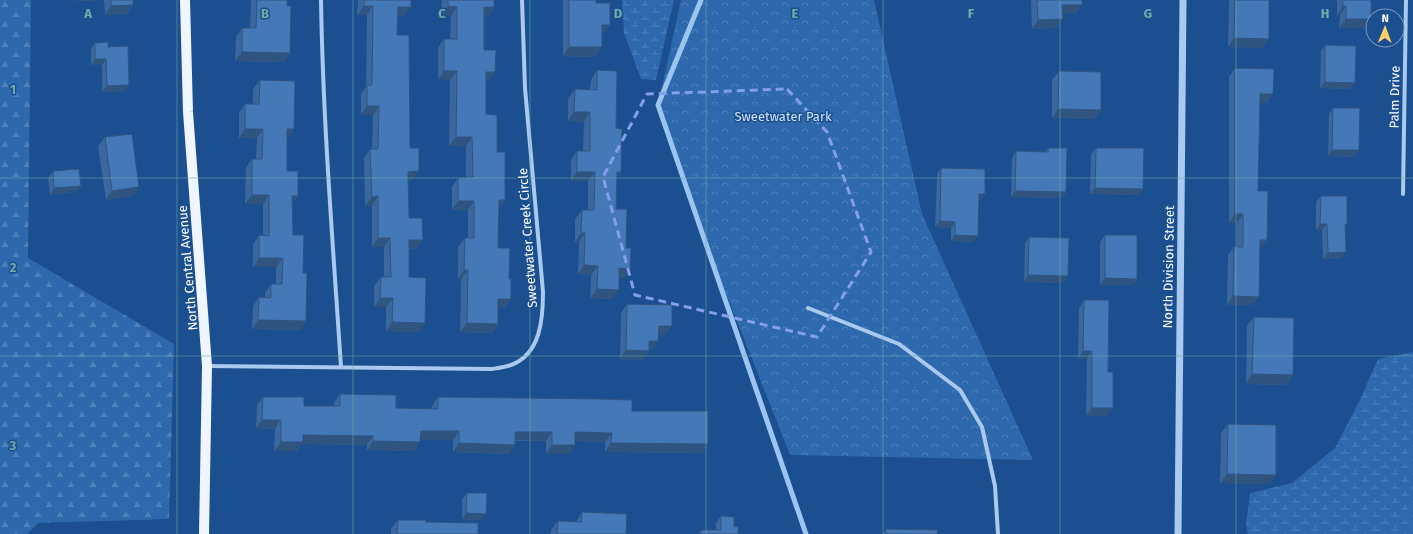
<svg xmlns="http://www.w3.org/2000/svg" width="1413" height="534" font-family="'Fira Sans',sans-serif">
	<defs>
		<pattern id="forest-firs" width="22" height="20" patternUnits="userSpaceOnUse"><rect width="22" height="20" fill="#2e69ad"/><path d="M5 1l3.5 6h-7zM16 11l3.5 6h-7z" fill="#4d80b9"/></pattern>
		<pattern id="wetland-marsh" width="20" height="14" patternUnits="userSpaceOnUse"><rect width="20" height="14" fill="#2e69ad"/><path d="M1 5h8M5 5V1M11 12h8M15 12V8" fill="none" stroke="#4d80b9"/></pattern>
		<pattern id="park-crowns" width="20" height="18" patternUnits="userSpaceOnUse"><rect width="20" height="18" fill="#2e69ad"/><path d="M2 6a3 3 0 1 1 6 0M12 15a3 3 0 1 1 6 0" fill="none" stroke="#4d80b9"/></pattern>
	</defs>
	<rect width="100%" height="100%" fill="#1b4f8f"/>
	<path fill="url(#forest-firs)" d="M 0,0 L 31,0 L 28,258 L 174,344 L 169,519 L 38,523 L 27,534 L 0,534 Z"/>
	<path fill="url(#wetland-marsh)" d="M 622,0 L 674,0 L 656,80 L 641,79 L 624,33 Z
		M 1413,352 L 1413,534 L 1248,534 L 1246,524 L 1250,493 L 1292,483 L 1335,448 L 1360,400 L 1378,359 Z"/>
	<path fill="url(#park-crowns)" d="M 681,0 L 874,0 L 922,214 L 1033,460 L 790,455 L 710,253 L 658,105 Z"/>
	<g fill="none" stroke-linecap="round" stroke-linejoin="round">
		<path stroke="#9cc4f0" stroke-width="5" d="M 701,0 L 658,105 L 806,534"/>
		<path stroke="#a9c9ee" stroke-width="4" d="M 321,0 C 323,123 333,245 341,367
			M 1403,194 L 1406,0
			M 808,308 L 899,344 L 960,390 L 982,427 L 995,486 L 998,534
			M 207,366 L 492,369 C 498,368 505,367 511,365 C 541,354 543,318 543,292 L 525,88 L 522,0"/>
		<path stroke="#a9c9ee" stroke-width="7" d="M 1178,534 L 1183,0"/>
		<path stroke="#f0f6ff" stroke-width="10" d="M 185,0 L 188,112 L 207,366 L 204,534"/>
	</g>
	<path fill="#3a679d" d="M 76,0 L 133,0 L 133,5 L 127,14 L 105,15 L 104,0 L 76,1 Z
		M 235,0 L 287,0 L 290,53 L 284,62 L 235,61 L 236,37 L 242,28 L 250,28 L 251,0 Z
		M 358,0 L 411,0 L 404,16 L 397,16 L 397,35 L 413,180 L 408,181 L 409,218 L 416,249 L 409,249 L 409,277 L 425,323 L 419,332 L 386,331 L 386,307 L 374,307 L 374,286 L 381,277 L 384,277 L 384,247 L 372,247 L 372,206 L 365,206 L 364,158 L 370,149 L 372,149 L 373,115 L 361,115 L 361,94 L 366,87 L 367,15 L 357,15 Z
		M 442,0 L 494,0 L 494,7 L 488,16 L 484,16 L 484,50 L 495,72 L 489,81 L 486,81 L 486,114 L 497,152 L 499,209 L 498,248 L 509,279 L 511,299 L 504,308 L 498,308 L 498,324 L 492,333 L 460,332 L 461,279 L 458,279 L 458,247 L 465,238 L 468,238 L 468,210 L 452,210 L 452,187 L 458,178 L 466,177 L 466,146 L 449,146 L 450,80 L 438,80 L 438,48 L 444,39 L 450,39 L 451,16 L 441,16 Z
		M 563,0 L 596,0 L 596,3 L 604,34 L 602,34 L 595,57 L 563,56 Z
		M 1031,0 L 1082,0 L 1082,5 L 1075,14 L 1063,14 L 1056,28 L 1032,29 Z
		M 1230,0 L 1269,0 L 1269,39 L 1262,48 L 1228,47 L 1229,1 Z
		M 1337,0 L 1371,0 L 1371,19 L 1364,28 L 1339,28 L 1340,15 L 1337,15 Z
		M 95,43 L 108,47 L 125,91 L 102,92 L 102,65 L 91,65 L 91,49 Z
		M 1325,45 L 1351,89 L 1320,88 L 1321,51 Z
		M 1235,68 L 1267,103 L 1260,103 L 1258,191 L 1261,248 L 1260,248 L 1253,305 L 1227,305 L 1228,255 L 1234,247 L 1237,247 L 1237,223 L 1229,223 L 1229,77 Z
		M 597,70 L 616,128 L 621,172 L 617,178 L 616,209 L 624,278 L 619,278 L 612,299 L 590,298 L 591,275 L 578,274 L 579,242 L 575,242 L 575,219 L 582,210 L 588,210 L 588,181 L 571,181 L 571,160 L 577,151 L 583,151 L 584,122 L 568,121 L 568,98 L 575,89 L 590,90 L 591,80 Z
		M 1059,71 L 1101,110 L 1094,119 L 1052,118 L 1052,80 Z
		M 260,80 L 294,129 L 288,138 L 287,138 L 287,171 L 298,196 L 292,203 L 293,235 L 303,273 L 306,321 L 300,330 L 252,329 L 253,306 L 259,297 L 265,297 L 265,293 L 271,284 L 276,284 L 276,267 L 253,267 L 253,245 L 259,235 L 263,236 L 263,204 L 245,204 L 246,168 L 252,159 L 256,159 L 257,138 L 239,138 L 239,113 L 245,104 L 253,104 L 253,89 Z
		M 1333,108 L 1359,150 L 1354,157 L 1328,156 L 1329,114 Z
		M 105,137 L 139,187 L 133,196 L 106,200 L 98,146 Z
		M 1048,148 L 1066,192 L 1062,198 L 1011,197 L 1012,158 L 1016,151 L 1045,152 Z
		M 1096,148 L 1139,195 L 1090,194 L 1091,154 Z
		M 941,168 L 980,200 L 978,200 L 973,242 L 951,241 L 951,228 L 935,227 L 937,174 Z
		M 53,171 L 76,192 L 50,195 L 48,178 Z
		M 1321,196 L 1347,224 L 1345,227 L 1342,258 L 1323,259 L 1322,230 L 1316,230 L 1316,202 Z
		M 1105,235 L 1137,279 L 1133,285 L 1100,285 L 1100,242 Z
		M 1029,237 L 1068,276 L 1063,283 L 1024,282 L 1025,243 Z
		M 1084,300 L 1108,372 L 1107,416 L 1086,416 L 1087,359 L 1078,359 L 1079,308 Z
		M 627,304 L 665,335 L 658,335 L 652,350 L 649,350 L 642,360 L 620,359 L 621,313 Z
		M 1254,317 L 1293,375 L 1286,385 L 1246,384 L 1247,326 Z
		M 340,394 L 396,408 L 432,409 L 432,406 L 438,397 L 632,411 L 708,444 L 702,453 L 605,452 L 605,442 L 575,441 L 575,445 L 569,454 L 546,454 L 546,441 L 515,441 L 509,454 L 453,452 L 453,440 L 420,440 L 414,451 L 367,450 L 367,445 L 302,444 L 297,451 L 274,451 L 275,429 L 256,428 L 257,405 L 263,397 L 304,406 L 334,406 L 334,403 Z
		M 1228,424 L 1276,475 L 1269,484 L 1220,483 L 1221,433 Z
		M 467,493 L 482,520 L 462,520 L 462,499 Z
		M 582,512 L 626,534 L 551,534 L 551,530 L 558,521 L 576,522 Z
		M 721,516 L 734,527 L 738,534 L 699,534 L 701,530 L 716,530 L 716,523 Z
		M 398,520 L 426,522 L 478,534 L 391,534 L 391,529 Z
		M 886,529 L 937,534 L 883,534 Z"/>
	<path fill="#305480" d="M 77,0 L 104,0 L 76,1 Z
		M 133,5 L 127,14 L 105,15 L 111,6 Z
		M 1062,5 L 1082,5 L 1075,14 L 1056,14 Z
		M 364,6 L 373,6 L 367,15 L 357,15 Z
		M 448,6 L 457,7 L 451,16 L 441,16 Z
		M 1343,6 L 1346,6 L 1340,15 L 1337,15 Z
		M 398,7 L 411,7 L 404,16 L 391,16 Z
		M 484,7 L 494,7 L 488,16 L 478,16 Z
		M 1063,19 L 1056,28 L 1032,29 L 1038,20 Z
		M 1346,19 L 1371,19 L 1364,28 L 1339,28 Z
		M 602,25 L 610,25 L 604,34 L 596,34 Z
		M 1234,38 L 1269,39 L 1262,48 L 1228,47 Z
		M 569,47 L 602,47 L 595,57 L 563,56 Z
		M 242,52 L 290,53 L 284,62 L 235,61 Z
		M 95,59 L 106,59 L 102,65 L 91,65 Z
		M 444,71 L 457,71 L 450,80 L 438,80 Z
		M 486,72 L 495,72 L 489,81 L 480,81 Z
		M 1325,82 L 1355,83 L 1351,89 L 1320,88 Z
		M 129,85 L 125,91 L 102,92 L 107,86 Z
		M 1260,94 L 1273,94 L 1267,103 L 1254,103 Z
		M 367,106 L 379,106 L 373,115 L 361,115 Z
		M 1058,109 L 1101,110 L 1094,119 L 1052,118 Z
		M 574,112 L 590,112 L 584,122 L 568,121 Z
		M 245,129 L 263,129 L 257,138 L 239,138 Z
		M 287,129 L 294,129 L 288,138 L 281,138 Z
		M 456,137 L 472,137 L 466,146 L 449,146 Z
		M 1332,150 L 1359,150 L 1354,157 L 1328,156 Z
		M 419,171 L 413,180 L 402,181 L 408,172 Z
		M 577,172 L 595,172 L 588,181 L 571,181 Z
		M 617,172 L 621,172 L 614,182 Z
		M 81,186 L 76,192 L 50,195 L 54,188 Z
		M 139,187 L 133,196 L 106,200 L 112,191 Z
		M 1095,188 L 1143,189 L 1139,195 L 1090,194 Z
		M 1015,191 L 1066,192 L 1062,198 L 1011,197 Z
		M 979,194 L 985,194 L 980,200 L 974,200 Z
		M 252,195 L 269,195 L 263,204 L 245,204 Z
		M 292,196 L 298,196 L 291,205 Z
		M 378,196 L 372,206 L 365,206 L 372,197 Z
		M 499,200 L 505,200 L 499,209 Z
		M 458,201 L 474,201 L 468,210 L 452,210 Z
		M 1235,214 L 1243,214 L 1237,223 L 1229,223 Z
		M 940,221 L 955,222 L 951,228 L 935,227 Z
		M 1320,224 L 1327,224 L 1322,230 L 1316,230 Z
		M 581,233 L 585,233 L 579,242 L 575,242 Z
		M 955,235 L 978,236 L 973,242 L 951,241 Z
		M 378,238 L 390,238 L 384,247 L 372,247 Z
		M 409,240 L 423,240 L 416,249 L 403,249 Z
		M 1260,240 L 1267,240 L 1261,248 L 1254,248 Z
		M 1346,252 L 1342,258 L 1323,259 L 1328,253 Z
		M 259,258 L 283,258 L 276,267 L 253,267 Z
		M 584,265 L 598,266 L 591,275 L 578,274 Z
		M 619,268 L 630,269 L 624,278 L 613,277 Z
		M 464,270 L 468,270 L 461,279 L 458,279 Z
		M 1028,275 L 1068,276 L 1063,283 L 1024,282 Z
		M 1105,278 L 1137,279 L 1133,285 L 1100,285 Z
		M 597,289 L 619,290 L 612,299 L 590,298 Z
		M 1233,296 L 1259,297 L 1253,305 L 1227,305 Z
		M 380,298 L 393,298 L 386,307 L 374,307 Z
		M 498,299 L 511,299 L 504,308 L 492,308 Z
		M 258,320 L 306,321 L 300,330 L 252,329 Z
		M 392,322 L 425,323 L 419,332 L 386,331 Z
		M 467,323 L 498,324 L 492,333 L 460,332 Z
		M 659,326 L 672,326 L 665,335 L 652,335 Z
		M 649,341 L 658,341 L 652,350 L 642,350 Z
		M 626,350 L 649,351 L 642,360 L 620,359 Z
		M 1083,351 L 1092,351 L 1087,359 L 1078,359 Z
		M 1252,374 L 1293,375 L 1286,385 L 1246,384 Z
		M 1092,408 L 1113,408 L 1107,416 L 1086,416 Z
		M 262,420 L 281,420 L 275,429 L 256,428 Z
		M 421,431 L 459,431 L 453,440 L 414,440 Z
		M 515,432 L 552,432 L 546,441 L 509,440 Z
		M 575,432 L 612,433 L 605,442 L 569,441 Z
		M 303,435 L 373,436 L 367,445 L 302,444 L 297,451 L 274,451 L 281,442 Z
		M 373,441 L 420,442 L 414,451 L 367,450 Z
		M 459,443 L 515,445 L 509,454 L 453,452 Z
		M 611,443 L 708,444 L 702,453 L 605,452 Z
		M 552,445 L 575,445 L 569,454 L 546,454 Z
		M 1227,474 L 1276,475 L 1269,484 L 1220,483 Z
		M 466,513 L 486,514 L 482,520 L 462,520 Z"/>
	<path fill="#4478b7" stroke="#305480" d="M 111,0 L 133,0 L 133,5 L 111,6 Z
		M 257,0 L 287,0 L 287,6 L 291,6 L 290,53 L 242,52 L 242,28 L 256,28 Z
		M 364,0 L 411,0 L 411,7 L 398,7 L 397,35 L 409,35 L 410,148 L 419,148 L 419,171 L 408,172 L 409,218 L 422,218 L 423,240 L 409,240 L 409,277 L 426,278 L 425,323 L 392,322 L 393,298 L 380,298 L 381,277 L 391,277 L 390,238 L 378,238 L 378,196 L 372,197 L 370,149 L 378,149 L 379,106 L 367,106 L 367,85 L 372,85 L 373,6 L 364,6 Z
		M 448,0 L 494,0 L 494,7 L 484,7 L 484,50 L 496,50 L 495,72 L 486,72 L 486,114 L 497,115 L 497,152 L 505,152 L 505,200 L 499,200 L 498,248 L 510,248 L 509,279 L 511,279 L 511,299 L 498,299 L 498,324 L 467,323 L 468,270 L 464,270 L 465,238 L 474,238 L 474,201 L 458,201 L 458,178 L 473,177 L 472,137 L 456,137 L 457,71 L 444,71 L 444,39 L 457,39 L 457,7 L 448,6 Z
		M 569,0 L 596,0 L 596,3 L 610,3 L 610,25 L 602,25 L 602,47 L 569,47 Z
		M 1037,0 L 1082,0 L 1082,5 L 1062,5 L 1063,19 L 1038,20 Z
		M 1235,0 L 1269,0 L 1269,39 L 1234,38 Z
		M 1343,0 L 1371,0 L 1371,19 L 1346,19 L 1346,6 L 1343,6 Z
		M 108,42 L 108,47 L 128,46 L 129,85 L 107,86 L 106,59 L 95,59 L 95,43 Z
		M 1325,45 L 1356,46 L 1355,83 L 1325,82 Z
		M 1235,68 L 1274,69 L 1273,94 L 1260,94 L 1258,191 L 1268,191 L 1267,240 L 1260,240 L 1259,297 L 1233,296 L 1234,247 L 1243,247 L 1243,214 L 1235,214 Z
		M 597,70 L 617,71 L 616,128 L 622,129 L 621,172 L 617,172 L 616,209 L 627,209 L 626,248 L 631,248 L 630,269 L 619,268 L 619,290 L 597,289 L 598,266 L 584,265 L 585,233 L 581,233 L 582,210 L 594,210 L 595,172 L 577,172 L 577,151 L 590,151 L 590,112 L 574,112 L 575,89 L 597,90 Z
		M 1059,71 L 1101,72 L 1101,110 L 1058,109 Z
		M 260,80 L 295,81 L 294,129 L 287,129 L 287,171 L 298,171 L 298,196 L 292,196 L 293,235 L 304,235 L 303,273 L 307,273 L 306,321 L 258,320 L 259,297 L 271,298 L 271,284 L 282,284 L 283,258 L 259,258 L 259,235 L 269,236 L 269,195 L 252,195 L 252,159 L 262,159 L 263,129 L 245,129 L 245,104 L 259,104 Z
		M 1333,108 L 1360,108 L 1359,150 L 1332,150 Z
		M 132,134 L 139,187 L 112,191 L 105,137 Z
		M 1048,148 L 1067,148 L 1066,192 L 1015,191 L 1016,151 L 1048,152 Z
		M 1096,148 L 1144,148 L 1143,189 L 1095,188 Z
		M 941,168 L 985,169 L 985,194 L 979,194 L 978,236 L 955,235 L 955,222 L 940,221 Z
		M 79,169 L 81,186 L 54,188 L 53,171 Z
		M 1321,196 L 1347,196 L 1347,224 L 1345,224 L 1346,252 L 1328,253 L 1327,224 L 1320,224 Z
		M 1105,235 L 1137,235 L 1137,279 L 1105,278 Z
		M 1029,237 L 1069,238 L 1068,276 L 1028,275 Z
		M 1084,300 L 1109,300 L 1108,372 L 1113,372 L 1113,408 L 1092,408 L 1092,351 L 1083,351 Z
		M 627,304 L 672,305 L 672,326 L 659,326 L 658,341 L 649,341 L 649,351 L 626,350 Z
		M 1254,317 L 1294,318 L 1293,375 L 1252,374 Z
		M 340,394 L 396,395 L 396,408 L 438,409 L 438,397 L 599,399 L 632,400 L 632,411 L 708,411 L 708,444 L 611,443 L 612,433 L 575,432 L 575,445 L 552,445 L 552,432 L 515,432 L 515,445 L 459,443 L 459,431 L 421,431 L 420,442 L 373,441 L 373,436 L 303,435 L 303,442 L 281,442 L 281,420 L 262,420 L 263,397 L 304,397 L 304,406 L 340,406 Z
		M 1228,424 L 1276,425 L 1276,475 L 1227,474 Z
		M 467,493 L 487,493 L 486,514 L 466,513 Z
		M 582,512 L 627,514 L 626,534 L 557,534 L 558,521 L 581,522 Z
		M 721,516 L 734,517 L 734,527 L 738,526 L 738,534 L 701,534 L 701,530 L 721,530 Z
		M 398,520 L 426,520 L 426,522 L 478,523 L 478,534 L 397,534 Z
		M 886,529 L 938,530 L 937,534 L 886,534 Z"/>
	<path fill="none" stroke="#839eea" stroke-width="3" stroke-dasharray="8 5" stroke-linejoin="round" d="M 787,89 L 827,132 L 871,252 L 817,337 L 635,295 L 603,177 L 647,94 Z"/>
	<path fill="none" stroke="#6fada8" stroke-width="1" stroke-opacity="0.55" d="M 177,0 L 177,534M 353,0 L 353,534M 530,0 L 530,534M 706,0 L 706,534M 883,0 L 883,534M 1060,0 L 1060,534M 1236,0 L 1236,534M 0,178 L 1413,178M 0,356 L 1413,356"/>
	<g text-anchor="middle" stroke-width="3" stroke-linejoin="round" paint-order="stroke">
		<g font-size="13" fill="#fff" stroke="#1b4f8f">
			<text transform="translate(1394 97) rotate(-89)" y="5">Palm Drive</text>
			<text transform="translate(527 238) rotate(-94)" y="5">Sweetwater Creek Circle</text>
			<text transform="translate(1168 267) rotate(-89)" y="5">North Division Street</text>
			<text transform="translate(187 268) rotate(-95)" y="5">North Central Avenue</text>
		</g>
		<g font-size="13" fill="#cfe3fa" stroke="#1b4f8f">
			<text x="783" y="121">Sweetwater Park</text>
		</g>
	</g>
	<g font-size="13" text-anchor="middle" font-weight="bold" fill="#6fada8" stroke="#1b4f8f" stroke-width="3" stroke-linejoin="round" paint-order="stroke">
		<text x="88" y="18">A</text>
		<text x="265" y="18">B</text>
		<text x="442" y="18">C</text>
		<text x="618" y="18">D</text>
		<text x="795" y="18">E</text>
		<text x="971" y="18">F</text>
		<text x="1148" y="18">G</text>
		<text x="1325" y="18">H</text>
		<text x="13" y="94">1</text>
		<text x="13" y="272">2</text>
		<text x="13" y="450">3</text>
	</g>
	<g transform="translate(1385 28) rotate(1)"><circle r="19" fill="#1b4f8f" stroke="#7695bc"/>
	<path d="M0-3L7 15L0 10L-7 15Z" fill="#ffd166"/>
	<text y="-6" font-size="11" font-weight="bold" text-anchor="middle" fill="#ffffff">N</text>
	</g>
</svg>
